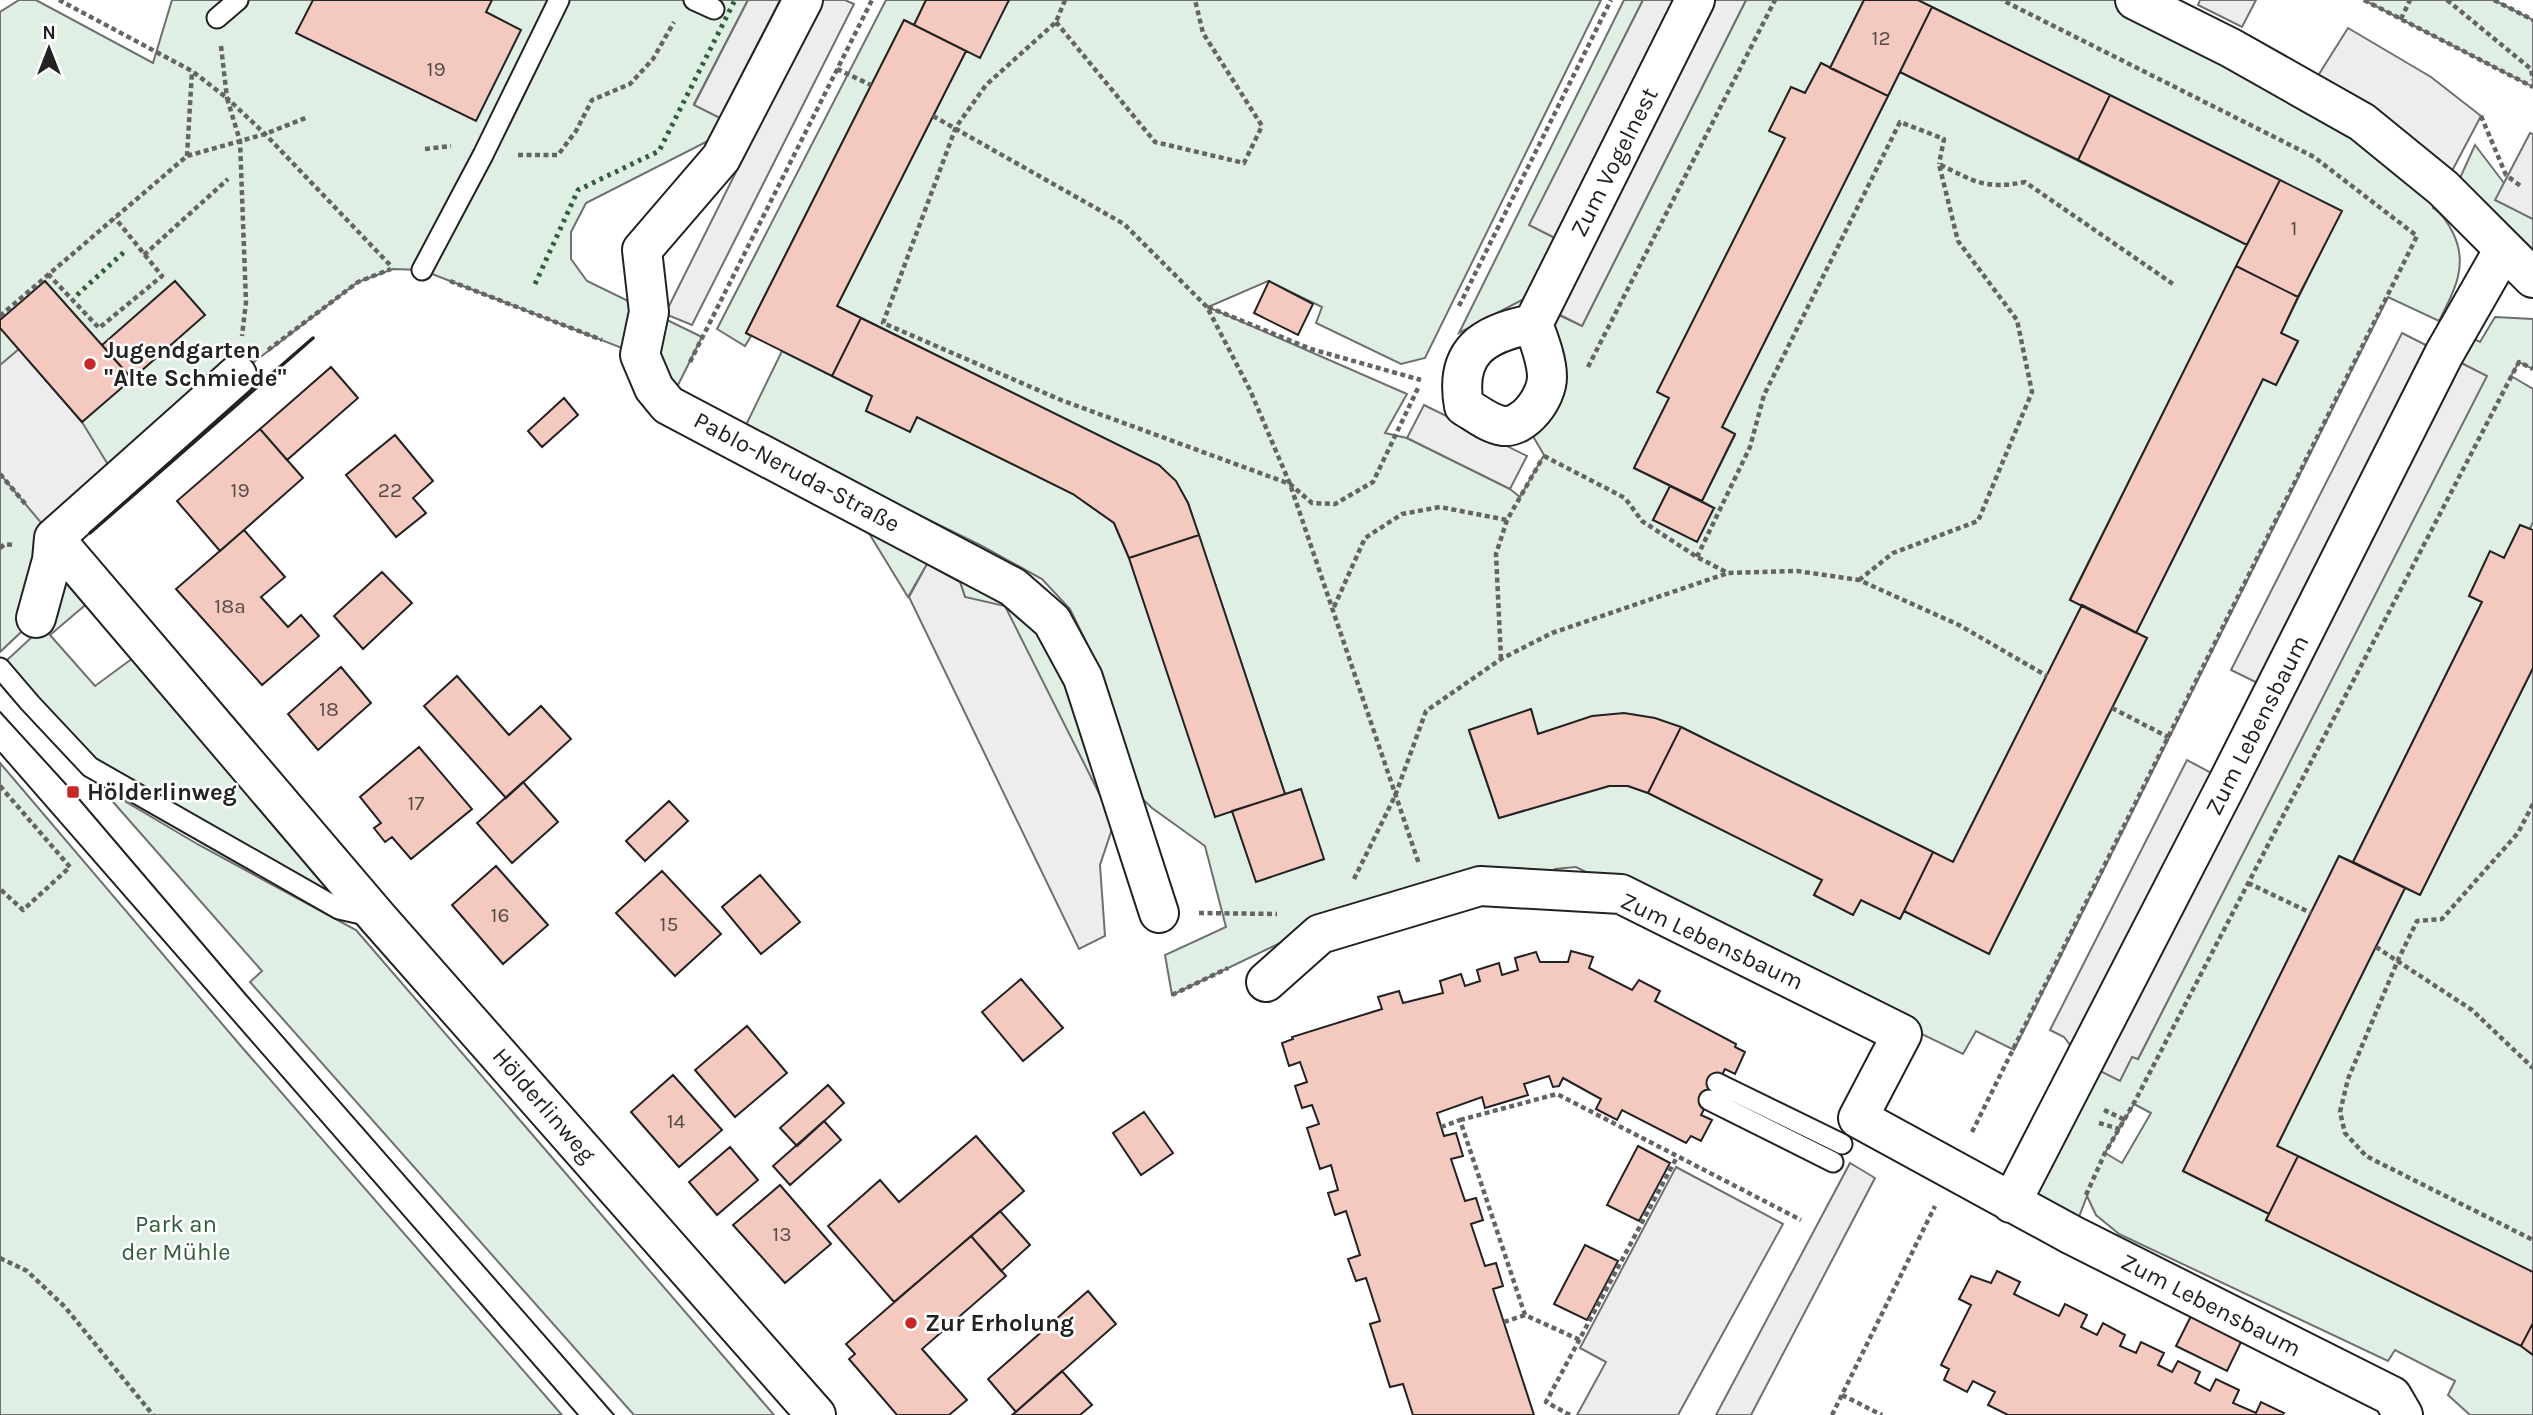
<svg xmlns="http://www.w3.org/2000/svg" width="2533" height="1415" font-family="Karla,sans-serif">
	<rect width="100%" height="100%" fill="#fff"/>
	<path fill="#e0efe3" stroke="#6f6f6f" stroke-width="2" fill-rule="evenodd" d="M 19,0 L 36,0 L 153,63 L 172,0 L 748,0 L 694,104 L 720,118 L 708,141 L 586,203 L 571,232 L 571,259 L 587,281 L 702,337 L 668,405 L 640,355 L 422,270 L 393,269 L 358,282 L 237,375 L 55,538 L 36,618 L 0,652 L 0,12 Z
		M 886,0 L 926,0 L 914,25 L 904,20 L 746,333 L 751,336 L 745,346 L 717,329 Z
		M 1009,0 L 1601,0 L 1425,358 L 1401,364 L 1316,323 L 1322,307 L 1268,281 L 1208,307 L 1407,394 L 1385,433 L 1407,438 L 1510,489 L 1520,497 L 1544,455 L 1523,419 L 1542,307 L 1582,326 L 1746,0 L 1864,0 L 1830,68 L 1821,63 L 1805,93 L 1791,87 L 1770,131 L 1785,138 L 1658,391 L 1669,398 L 1634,468 L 1670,486 L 1653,520 L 1714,508 L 1702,501 L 1735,435 L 1722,427 L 1900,72 L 2247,245 L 2070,599 L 2082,605 L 1953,862 L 1681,727 C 1619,706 1598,715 1538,734 L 1531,709 L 1469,731 L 1499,818 L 1609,786 L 1628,786 L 1648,793 L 1822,880 L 1814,895 L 1853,915 L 1861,900 L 1900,919 L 1904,911 L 1989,954 L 2147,638 L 2136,633 L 2263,379 L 2276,385 L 2298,342 L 2281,333 L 2341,211 L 1918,0 L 2135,0 L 2443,188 L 2433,208 C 2442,213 2448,223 2453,233 C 2469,265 2454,292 2439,321 L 2388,297 L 2014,1050 L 1976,1031 L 1963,1054 L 1576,867 L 1555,869 L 1543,890 L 1336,916 L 1172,995 L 1165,955 L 1226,927 L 1205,846 L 1152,808 L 1133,790 L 1091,652 L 1070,609 L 1042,579 L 980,545 L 744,429 L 782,351 L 872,396 L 866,411 L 910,431 L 917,417 L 1073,494 L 1114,523 L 1129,558 L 1176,698 L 1232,811 L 1256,881 L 1323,859 L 1301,789 L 1285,794 L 1188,503 L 1175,481 L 1159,465 L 837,306 L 966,51 Z
		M 1624,0 L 1643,0 L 1530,225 L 1555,238 L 1524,299 L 1459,333 Z
		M 2364,0 L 2494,0 L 2533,20 L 2533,87 Z
		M 2475,145 L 2504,183 L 2496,200 L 2533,219 L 2533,252 L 2460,178 Z
		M 2495,317 L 2533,319 L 2533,369 L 2519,362 L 2511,376 L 2533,389 L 2533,522 L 2530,529 L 2520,525 L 2504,558 L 2490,552 L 2469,596 L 2482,602 L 2353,862 L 2339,856 L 2183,1171 L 2269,1214 L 2266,1220 L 2521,1346 L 2533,1355 L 2533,1415 L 2470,1415 L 2448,1395 L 2455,1381 L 2395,1350 L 2388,1361 L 2119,1234 L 2096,1215 L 2087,1196 L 2072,1235 L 2036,1203 L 2035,1186 L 2084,1063 L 2133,1056 L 2138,1059 L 2486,376 L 2444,354 L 2457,331 L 2480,342 ZM 2134,1104 L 2151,1113 L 2122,1163 L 2105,1153 Z
		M 848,499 L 1052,621 L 1114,823 L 965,597 L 960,582 L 927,564 L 908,597 Z
		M 62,565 L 90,601 L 50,635 L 95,686 L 137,655 L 338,899 L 93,762 L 6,661 L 46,624 Z
		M 2533,668 L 2533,1272 L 2277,1146 L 2405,888 L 2420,895 Z
		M 0,763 L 240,1045 L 562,1415 L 0,1415 Z
		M 99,786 L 199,845 L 356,930 L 774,1415 L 634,1415 L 250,982 L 262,971 Z"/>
	<path fill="#ededed" stroke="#6f6f6f" stroke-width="2" d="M 748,0 L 780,0 L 720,118 L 694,105 Z
		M 822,0 L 845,0 L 854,4 L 692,325 L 665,314 Z
		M 1643,0 L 1676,0 L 1555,238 L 1529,225 Z
		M 1710,0 L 1746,0 L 1582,326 L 1554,312 Z
		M 2200,0 L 2256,0 L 2242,27 L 2198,5 Z
		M 2348,28 L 2431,77 L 2481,116 L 2443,188 L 2309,90 Z
		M 2530,133 L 2533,134 L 2533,219 L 2495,200 Z
		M 2402,333 L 2487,376 L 2138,1059 L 2132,1057 L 2120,1081 L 2084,1063 L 2064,1037 L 2050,1030 L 2187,760 L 2228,782 L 2274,691 L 2231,670 Z
		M 19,349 L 82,422 L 118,481 L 54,538 L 0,474 L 0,365 Z
		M 1424,405 L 1527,456 L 1510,489 L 1407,438 Z
		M 927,564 L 960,582 L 965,597 L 1005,606 L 1114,823 L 1100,865 L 1105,936 L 1079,949 L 909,597 Z
		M 1850,1163 L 1875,1178 L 1751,1415 L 1716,1415 Z
		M 1676,1167 L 1783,1224 L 1678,1415 L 1577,1415 L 1606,1362 L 1580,1348 Z"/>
	<path fill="#f3c9c0" stroke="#222" stroke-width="2" d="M 313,0 L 492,0 L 486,12 L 521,30 L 476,121 L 296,33 Z
		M 926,0 L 1009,0 L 980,58 L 914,25 Z
		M 1864,0 L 1918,0 L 1932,7 L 1888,96 L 1830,68 Z
		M 1932,7 L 2110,95 L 2078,160 L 1900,72 Z
		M 904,20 L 966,51 L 837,306 L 861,318 L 832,376 L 746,333 Z
		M 1821,63 L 1888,96 L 1722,427 L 1735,434 L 1702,501 L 1634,468 L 1669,398 L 1657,392 L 1785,138 L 1769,131 L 1791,87 L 1805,93 Z
		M 2110,95 L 2280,180 L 2247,245 L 2078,160 Z
		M 2280,180 L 2342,211 L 2298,297 L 2236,266 Z
		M 2236,266 L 2298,297 L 2281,333 L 2298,341 L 2276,385 L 2263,379 L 2136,633 L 2070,600 Z
		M 45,281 L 132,379 L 82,422 L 0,328 L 0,320 Z
		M 175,281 L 205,315 L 132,379 L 102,345 Z
		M 1269,281 L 1313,304 L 1298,335 L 1254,313 Z
		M 861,318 L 1159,465 L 1176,481 L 1188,503 L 1199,535 L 1129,558 L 1114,523 L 1073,494 L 917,417 L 910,432 L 866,411 L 872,396 L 832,376 Z
		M 331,367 L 358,398 L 287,460 L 260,429 Z
		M 564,398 L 578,415 L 542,447 L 528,431 Z
		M 260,429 L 303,478 L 220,551 L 177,501 Z
		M 395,435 L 433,481 L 413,498 L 426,513 L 396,537 L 346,475 Z
		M 1670,486 L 1714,508 L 1697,542 L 1653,520 Z
		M 2520,525 L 2533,530 L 2533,668 L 2420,895 L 2353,862 L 2482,602 L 2469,596 L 2490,551 L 2504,558 Z
		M 244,530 L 285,577 L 261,597 L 288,627 L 301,615 L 319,636 L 262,685 L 176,589 Z
		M 1199,535 L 1285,794 L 1215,817 L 1129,558 Z
		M 382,572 L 412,603 L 363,649 L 334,616 Z
		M 2082,605 L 2147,638 L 1989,954 L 1904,911 L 1933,852 L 1953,862 Z
		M 341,667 L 371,703 L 318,750 L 288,714 Z
		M 457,676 L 509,735 L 541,706 L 571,739 L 506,798 L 424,706 Z
		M 1531,709 L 1538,734 L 1592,716 L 1624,713 L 1655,718 L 1681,727 L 1648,793 L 1628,786 L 1609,786 L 1499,818 L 1469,730 Z
		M 1681,727 L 1933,852 L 1900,919 L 1861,900 L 1853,915 L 1814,895 L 1822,880 L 1648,793 Z
		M 419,747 L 472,809 L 411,859 L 392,837 L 385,842 L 374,828 L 381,823 L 360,797 Z
		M 523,782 L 558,822 L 512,863 L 477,823 Z
		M 1301,789 L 1324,859 L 1256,882 L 1232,811 Z
		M 669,801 L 688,821 L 645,861 L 626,841 Z
		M 2339,856 L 2405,888 L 2277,1146 L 2298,1156 L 2269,1214 L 2183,1171 Z
		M 496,866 L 548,925 L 503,964 L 452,905 Z
		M 662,871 L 721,934 L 675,976 L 616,913 Z
		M 760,875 L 800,922 L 761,954 L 722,907 Z
		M 1571,951 L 1593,957 L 1589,968 L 1632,990 L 1639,980 L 1660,991 L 1655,1001 L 1736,1044 L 1735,1047 L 1745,1052 L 1735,1074 L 1725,1069 L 1701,1115 L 1712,1120 L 1701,1141 L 1691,1136 L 1686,1143 L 1622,1110 L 1617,1120 L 1596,1109 L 1601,1099 L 1563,1078 L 1559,1086 L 1553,1087 L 1549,1076 L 1524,1084 L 1528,1095 L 1485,1108 L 1482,1097 L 1437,1113 L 1444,1136 L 1456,1133 L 1463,1156 L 1451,1159 L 1465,1201 L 1476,1198 L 1483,1220 L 1471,1224 L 1485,1266 L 1496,1263 L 1503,1286 L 1493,1289 L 1534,1415 L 1413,1415 L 1403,1384 L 1390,1387 L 1370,1324 L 1380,1321 L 1366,1278 L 1356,1281 L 1348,1259 L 1360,1255 L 1346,1211 L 1335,1215 L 1328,1193 L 1338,1190 L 1331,1165 L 1320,1169 L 1307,1128 L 1319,1124 L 1312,1105 L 1302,1108 L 1295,1086 L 1307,1082 L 1300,1062 L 1289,1066 L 1282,1043 L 1293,1039 L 1292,1037 L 1382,1009 L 1378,997 L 1399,991 L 1403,1003 L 1443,993 L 1440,981 L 1461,974 L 1465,986 L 1480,981 L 1477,970 L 1499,963 L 1502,975 L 1518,970 L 1515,958 L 1536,952 L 1540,962 L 1568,962 Z
		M 1021,979 L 1063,1028 L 1023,1061 L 982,1012 Z
		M 747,1026 L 787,1073 L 735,1117 L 695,1070 Z
		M 673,1075 L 722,1130 L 679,1167 L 631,1112 Z
		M 828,1085 L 844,1103 L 797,1146 L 780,1128 Z
		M 1144,1112 L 1173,1153 L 1141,1175 L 1113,1133 Z
		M 824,1121 L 841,1140 L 790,1185 L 773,1166 Z
		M 976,1136 L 1024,1191 L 894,1302 L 828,1226 L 880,1180 L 899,1202 Z
		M 1638,1146 L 1670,1163 L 1639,1221 L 1607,1205 Z
		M 730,1147 L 758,1180 L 717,1215 L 689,1182 Z
		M 2298,1156 L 2533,1272 L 2533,1323 L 2521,1346 L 2266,1220 Z
		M 780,1185 L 831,1244 L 785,1283 L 733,1225 Z
		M 1000,1211 L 1030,1245 L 1001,1271 L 971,1236 Z
		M 971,1236 L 1006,1276 L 922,1349 L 967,1400 L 949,1415 L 897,1415 L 849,1359 L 855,1354 L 846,1344 Z
		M 1585,1245 L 1618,1261 L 1587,1320 L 1554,1304 Z
		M 1997,1271 L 2020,1282 L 2014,1294 L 2059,1316 L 2065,1304 L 2087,1315 L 2081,1327 L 2097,1335 L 2103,1323 L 2125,1335 L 2120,1346 L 2136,1353 L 2141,1342 L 2164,1353 L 2158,1365 L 2172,1372 L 2178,1361 L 2200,1372 L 2195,1383 L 2210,1391 L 2216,1379 L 2239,1390 L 2233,1403 L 2256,1413 L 2261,1402 L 2284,1413 L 2282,1415 L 2008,1415 L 1988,1405 L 1995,1392 L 1973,1381 L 1967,1392 L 1944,1380 L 1949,1369 L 1941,1365 L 1971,1305 L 1959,1299 L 1971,1276 L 1991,1283 Z
		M 1088,1291 L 1116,1324 L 1016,1412 L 988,1379 Z
		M 2191,1316 L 2242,1340 L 2227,1371 L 2176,1346 Z
		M 2533,1323 L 2533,1355 L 2521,1346 Z
		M 1062,1371 L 1092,1405 L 1080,1415 L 1012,1415 Z"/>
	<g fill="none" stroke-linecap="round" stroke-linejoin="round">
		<g stroke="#222" stroke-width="23">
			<path id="lane" d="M 694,0 L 714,9
				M 217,18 L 238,0
				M 422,270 L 483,155 L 559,0
				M 0,668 L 30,703 L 90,767 L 339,909 L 370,916
				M 1717,1083 L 1842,1144
				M 1709,1100 L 1833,1162"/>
		</g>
		<g stroke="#222" stroke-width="42">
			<path id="street" d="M 803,0 L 721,158 L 642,250 L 649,312 L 640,355 L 654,388 L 668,405 L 1013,587 L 1052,621 L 1083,678 L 1159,913
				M 2135,0 L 2231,48 L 2362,122 L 2443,188 L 2533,278
				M 1533,324 C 1484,333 1454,351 1464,406 C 1476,413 1489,424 1503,426 C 1525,428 1547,397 1547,377 C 1547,360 1539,340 1533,324 L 1695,0
				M 54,538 L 378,918 L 816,1415
				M 36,618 L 52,560 L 54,538 L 237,375
				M 1266,982 L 1320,934 L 1480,886 L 1621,894 L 1902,1034 L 1858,1118 L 2072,1235 L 2392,1396 L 2403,1415
				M 2011,1203 L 2228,782 L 2444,354 L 2504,249"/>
		</g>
		<path stroke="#646464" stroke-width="4.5" stroke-dasharray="5 3.5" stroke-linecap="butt" d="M 59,0 L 192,71 L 227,98 L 240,141 L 246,302 L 242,336
			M 1065,0 L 1056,22 L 986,85 L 956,127 L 883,323 L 1061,400 L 1290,484 L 1312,503 L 1335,504 L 1373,482 L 1419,386
			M 2364,0 L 2533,87
			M 2447,0 L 2531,69 L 2533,80
			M 2494,0 L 2533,20
			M 2401,19 L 2410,0
			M 1056,22 L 1155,142 L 1244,163 L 1262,126 L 1203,33 L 1195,0
			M 221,46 L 227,98 L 265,134 L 390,265
			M 837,69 L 871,85
			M 933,116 L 1124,224 L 1207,307 L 1250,390 L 1290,484 L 1419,864
			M 2481,116 L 2506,175 L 2522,187
			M 425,149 L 451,146
			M 518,155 L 558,155 L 576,131 L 592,100 L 630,84 L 653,59 L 674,22
			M 187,156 L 192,71
			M 144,255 L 228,179
			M 48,274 L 99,328 L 162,276 L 115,218
			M 450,281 L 602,340
			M 1459,306 L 1611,0
			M 1208,307 L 1311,349 L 1421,380
			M 0,316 L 187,156 L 265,134 L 308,117
			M 268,350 L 358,282 L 391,269
			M 690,362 L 872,0
			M 1588,367 L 1775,0
			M 1544,456 L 1625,498 L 1642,521 L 1697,557 L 1728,573 L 1797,571 L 1859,580 L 1959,625 L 2047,676
			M 0,474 L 27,506
			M 0,548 L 5,544 L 13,545
			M 1697,557 L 1750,447 L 1764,395 L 1900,122 L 1944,139 L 1939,164
			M 1859,580 L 1893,553 L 1978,521 L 2032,392 L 2017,320 L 1958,241 L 1939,164 C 1973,181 1986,190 2025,182 L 2173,284
			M 1334,607 L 1365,538 L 1402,514 L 1440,507 L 1507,520
			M 1501,659 L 1496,554 L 1507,520 L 1542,459
			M 2112,708 L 2168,737
			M 0,786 L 70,867 L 23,910 L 0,889
			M 2533,804 L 2518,833 L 2442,919 L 2417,921 L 2398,960 L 2348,1079 L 2340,1112 L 2345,1133 L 2366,1156 L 2533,1240
			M 1354,879 L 1395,796 L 1426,711 L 1501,659 L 1552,633 L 1728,573
			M 2248,883 L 2311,913
			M 1199,913 L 1277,914
			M 2376,947 L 2472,1010 L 2533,1068
			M 1172,995 L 1228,968
			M 2104,1110 L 2125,1120
			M 1460,1120 L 1557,1094 L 1801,1220
			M 2099,1123 L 2119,1129
			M 1441,1127 L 1460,1120 L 1525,1315 L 1580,1340
			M 1972,1132 L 2417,236 L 2314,157 L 2002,0
			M 2086,1195 L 2105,1153 L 2134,1103 L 2511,377 L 2519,362 L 2533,369
			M 0,1258 L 27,1271 L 65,1307 L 153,1415
			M 1504,1322 L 1525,1315
			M 1842,1395 L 1882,1415
			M 1570,1415 L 1546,1402 L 1677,1157
			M 1832,1415 L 1935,1206"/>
		<use href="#lane" stroke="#fff" stroke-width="19"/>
		<use href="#street" stroke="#fff" stroke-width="38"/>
		<path stroke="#222" stroke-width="2" d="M 0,712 L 73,792 L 247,996 L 614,1415
			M 0,753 L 578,1415"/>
		<path stroke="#2f5e38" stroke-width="5" stroke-dasharray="3.5 5" stroke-linecap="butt" d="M 535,284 L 578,190 L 659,151 L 735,0
			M 77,295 L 124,252"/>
		<path stroke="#222" stroke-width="3.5" d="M 90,533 L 313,338"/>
	</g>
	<g fill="#c62828" stroke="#fff" stroke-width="2.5">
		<circle cx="90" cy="364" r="7"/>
		<rect x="66" y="785" width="14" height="14" rx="3.5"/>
		<circle cx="911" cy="1323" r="7"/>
	</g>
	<g text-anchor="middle" stroke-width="5" stroke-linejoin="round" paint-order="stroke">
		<g font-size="21" fill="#564c4a">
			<text x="1881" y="45">12</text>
			<text x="436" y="76">19</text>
			<text x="2294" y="235">1</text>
			<text x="240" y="497">19</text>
			<text x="390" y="497">22</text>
			<text x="230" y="613">18a</text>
			<text x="329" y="716">18</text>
			<text x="416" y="810">17</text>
			<text x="500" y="922">16</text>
			<text x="669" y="931">15</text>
			<text x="676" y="1128">14</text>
			<text x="782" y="1241">13</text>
		</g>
		<g font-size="24" fill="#222" stroke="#fff">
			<text transform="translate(1614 162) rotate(-63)" y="8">Zum Vogelnest</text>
			<text transform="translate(797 472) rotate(28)" y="8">Pablo-Neruda-Straße</text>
			<text transform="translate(2257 725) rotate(-63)" y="8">Zum Lebensbaum</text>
			<text transform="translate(1712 941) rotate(25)" y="8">Zum Lebensbaum</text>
			<text transform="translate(544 1105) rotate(49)" y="8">Hölderlinweg</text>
			<text transform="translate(2211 1305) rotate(27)" y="8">Zum Lebensbaum</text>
		</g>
		<g font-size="24" font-weight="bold" fill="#222" stroke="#fff" text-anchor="start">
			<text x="104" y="358">Jugendgarten<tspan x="104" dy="28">"Alte Schmiede"</tspan></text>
			<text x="87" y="800">Hölderlinweg</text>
			<text x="925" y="1331">Zur Erholung</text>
		</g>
		<g font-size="24" fill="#2f5e38" stroke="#fff">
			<text x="176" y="1232">Park an<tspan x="176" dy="28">der Mühle</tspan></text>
		</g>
	</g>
	<g transform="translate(49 49)" stroke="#ffffff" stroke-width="5" paint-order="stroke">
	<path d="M0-5L12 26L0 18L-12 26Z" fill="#222222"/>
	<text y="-10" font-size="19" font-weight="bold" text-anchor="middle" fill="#222222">N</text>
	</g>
</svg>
